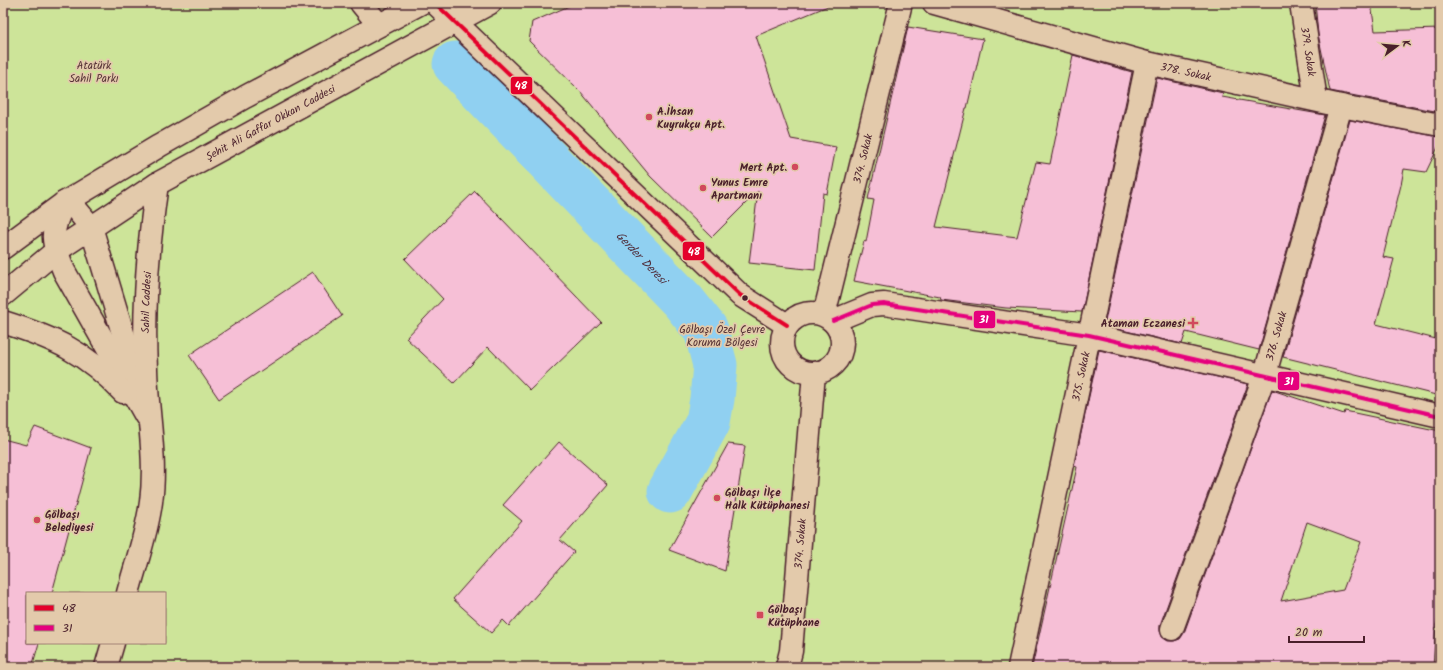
<svg xmlns="http://www.w3.org/2000/svg" width="1443" height="670" font-family="Kalam,sans-serif">
	<rect width="100%" height="100%" fill="#e9c7b8"/>
	<filter id="ink" filterUnits="userSpaceOnUse"><feTurbulence type="fractalNoise" baseFrequency=".025" numOctaves="2"/><feDisplacementMap in="SourceGraphic" scale="8" xChannelSelector="R" yChannelSelector="G"/><feConvolveMatrix kernelMatrix="1 2 1 2 8 2 1 2 1" color-interpolation-filters="sRGB"/></filter>
	<g filter="url(#ink)">
		<path fill="#cde499" stroke="#8c8262" fill-rule="evenodd" d="M 3,3 L 1440,3 L 1440,667 L 3,667 ZM 27,593 L 165,593 L 165,643 L 27,643 Z"/>
		<g fill="none" stroke-linecap="round" stroke-linejoin="round">
			<path stroke="#90d0f1" stroke-width="45" id="s1" d="M 455,64 L 683,301 L 706,330 L 715,365 L 712,399 L 708,422 L 670,491"/>
		</g>
		<path fill="#f6bfd6" stroke="#4a1f2b" fill-rule="evenodd" d="M 576,3 L 835,3 L 756,36 L 791,139 L 836,147 L 827,194 L 823,193 L 815,270 L 749,263 L 758,191 L 712,237 L 650,176 L 580,91 L 529,41 L 532,22 Z
			M 1315,3 L 1371,3 L 1375,31 L 1440,29 L 1440,112 L 1330,91 L 1318,34 Z
			M 908,27 L 983,39 L 967,108 L 966,108 L 936,227 L 1017,237 L 1036,162 L 1050,164 L 1073,55 L 1132,72 L 1082,312 L 1006,308 L 941,300 L 940,297 L 854,281 L 864,241 L 866,242 L 874,200 L 868,199 Z
			M 1157,78 L 1223,93 L 1222,97 L 1325,115 L 1259,350 L 1186,332 L 1182,344 L 1104,326 Z
			M 1350,120 L 1440,137 L 1440,143 L 1426,172 L 1404,169 L 1401,185 L 1383,257 L 1394,259 L 1376,324 L 1440,340 L 1440,396 L 1283,357 Z
			M 475,191 L 601,322 L 530,390 L 488,347 L 454,383 L 406,338 L 443,299 L 405,259 Z
			M 313,272 L 342,316 L 219,399 L 189,355 Z
			M 1099,350 L 1248,384 L 1160,625 L 1160,631 L 1162,637 L 1168,641 L 1174,641 L 1180,639 L 1184,633 L 1272,390 L 1344,414 L 1345,411 L 1440,431 L 1440,611 L 1436,625 L 1433,667 L 1032,667 L 1077,467 L 1074,466 ZM 1307,522 L 1361,542 L 1343,590 L 1281,601 Z
			M 35,427 L 91,448 L 52,593 L 27,593 L 27,643 L 39,643 L 32,667 L 3,667 L 3,439 L 26,445 Z
			M 559,442 L 608,485 L 560,540 L 574,552 L 509,626 L 503,620 L 491,633 L 453,599 L 522,521 L 503,505 Z
			M 728,444 L 745,446 L 725,571 L 669,550 Z"/>
		<g fill="none" stroke-linecap="round" stroke-linejoin="round">
			<g stroke="#4a1f2b" stroke-width="25">
				<g id="minor">
					<path d="M 361,3 L 379,25"/>
					<path d="M 435,3 L 740,295 L 787,325"/>
					<path id="s2" d="M 934,3 L 1147,63 L 1341,106 L 1440,125"/>
					<path id="s3" d="M 1301,3 L 1316,100"/>
					<circle cx="812" cy="343" r="30"/>
					<path id="s4" d="M 824,315 L 901,3"/>
					<path d="M 833,321 L 872,305 L 884,304 L 1089,335 L 1440,416"/>
					<path id="s5" d="M 1172,629 L 1265,374 L 1341,106"/>
					<path id="s6" d="M 787,667 L 791,651 L 814,373"/>
					<path id="s7" d="M 1019,667 L 1147,63"/>
				</g>
			</g>
			<g stroke="#4a1f2b" stroke-width="25">
				<g id="tertiary">
					<path d="M 64,203 C 49,233 52,241 64,271 L 146,416"/>
					<path d="M 64,203 L 76,209 L 91,227 L 138,383"/>
					<path d="M 3,248 L 64,203 L 159,146 L 245,97 L 421,3"/>
					<path id="s8" d="M 3,295 L 56,251 L 157,184 L 490,3"/>
					<path d="M 3,322 C 54,338 86,352 123,392"/>
					<path id="s9" d="M 128,593 C 136,563 147,533 151,502 C 157,458 147,412 146,369 C 143,307 148,246 157,184"/>
					<path d="M 106,667 L 113,643"/>
				</g>
			</g>
			<use href="#minor" stroke="#e3caab" stroke-width="22"/>
			<use href="#tertiary" stroke="#e3caab" stroke-width="22"/>
			<g stroke="#e3caab" stroke-width="7">
				<path id="bus-1" d="M 435,3 L 740,295 L 787,325"/>
			</g>
			<g stroke="#e3caab" stroke-width="7">
				<path id="bus-2" d="M 833,321 L 872,305 L 884,304 L 1089,335 L 1440,416"/>
			</g>
			<use href="#bus-1" stroke="#e4002b" stroke-width="4"/>
			<use href="#bus-2" stroke="#e5007d" stroke-width="4"/>
		</g>
	</g>
	<g fill="#d1495b" stroke="#e3caab" stroke-width="1.5">
		<circle cx="649" cy="117" r="4"/>
		<circle cx="795" cy="167" r="4"/>
		<circle cx="703" cy="188" r="4"/>
		<path d="M1191 317h4v4h4v4h-4v4h-4v-4h-4v-4h4z"/>
		<circle cx="717" cy="498" r="4"/>
		<circle cx="37" cy="520" r="4"/>
		<rect x="756" y="611" width="8" height="8" rx="2"/>
	</g>
	<circle fill="#4a1f2b" stroke="#e3caab" stroke-width="1.5" cx="745" cy="298" r="3.5"/>
	<g text-anchor="middle" stroke-width="3.5" stroke-linejoin="round" paint-order="stroke">
		<g font-size="11" fill="#4a1f2b" stroke="#e3caab">
			<text dy="4" stroke="none"><textPath href="#s3" startOffset="49">379. Sokak</textPath></text>
			<text dy="4" stroke="none"><textPath href="#s2" startOffset="261">378. Sokak</textPath></text>
			<text dy="4" stroke="none"><textPath href="#s8" startOffset="319">Şehit Ali Gaffar Okkan Caddesi</textPath></text>
			<text dy="4" stroke="none"><textPath href="#s4" startOffset="161">374. Sokak</textPath></text>
			<text dy="4" stroke="none"><textPath href="#s9" startOffset="294">Sahil Caddesi</textPath></text>
			<text dy="4" stroke="none"><textPath href="#s5" startOffset="311">376. Sokak</textPath></text>
			<text dy="4" stroke="none"><textPath href="#s7" startOffset="297">375. Sokak</textPath></text>
			<text dy="4" stroke="none"><textPath href="#s6" startOffset="124">374. Sokak</textPath></text>
		</g>
		<g font-size="11" fill="#573336" stroke="#e3caab">
			<text x="94" y="69">Atatürk<tspan x="94" dy="13">Sahil Parkı</tspan></text>
			<text x="722" y="333">Gölbaşı Özel Çevre<tspan x="722" dy="13">Koruma Bölgesi</tspan></text>
		</g>
		<g font-size="11" font-weight="bold" fill="#4a1f2b" stroke="#e3caab" text-anchor="start">
			<text x="657" y="115">A.İhsan<tspan x="657" dy="13">Kuyrukçu Apt.</tspan></text>
			<text x="787" y="171" text-anchor="end">Mert Apt.</text>
			<text x="711" y="186">Yunus Emre<tspan x="711" dy="13">Apartmanı</tspan></text>
			<text x="1185" y="327" text-anchor="end">Ataman Eczanesi</text>
			<text x="725" y="496">Gölbaşı İlçe<tspan x="725" dy="13">Halk Kütüphanesi</tspan></text>
			<text x="45" y="518">Gölbaşı<tspan x="45" dy="13">Belediyesi</tspan></text>
			<text x="768" y="613">Gölbaşı<tspan x="768" dy="13">Kütüphane</tspan></text>
		</g>
		<g font-size="12" font-style="italic" fill="#51313f" stroke="#e3caab">
			<text dy="4" stroke="none"><textPath href="#s1" startOffset="269">Gerder Deresi</textPath></text>
		</g>
	</g>
	<g stroke="#e3caab" stroke-width="1.5">
		<rect x="510" y="76" width="23" height="19" rx="4" fill="#e4002b"/>
		<rect x="682" y="241" width="23" height="20" rx="4" fill="#e4002b"/>
		<rect x="973" y="310" width="23" height="19" rx="4" fill="#e5007d"/>
		<rect x="1277" y="371" width="23" height="20" rx="4" fill="#e5007d"/>
	</g>
	<g font-size="11" text-anchor="middle" font-weight="bold" fill="#fff">
		<text x="521" y="89">48</text>
		<text x="694" y="255">48</text>
		<text x="984" y="323">31</text>
		<text x="1289" y="385">31</text>
	</g>
	<rect width="1443" height="670" fill="none" stroke="#e3caab" stroke-width="16"/>
	<rect x="8" y="8" width="1427" height="654" fill="none" stroke="#4a1f2b" stroke-width="1.5" filter="url(#ink)"/>
	<rect x="26" y="592" width="140" height="52" fill="#e3caab" stroke="#a68678"/>
	<rect x="34" y="605" width="20" height="6" fill="#e4002b" stroke="#a68678"/>
	<text x="62" y="612" font-size="12" fill="#4a1f2b">48</text>
	<rect x="34" y="625" width="20" height="6" fill="#e5007d" stroke="#a68678"/>
	<text x="62" y="632" font-size="12" fill="#4a1f2b">31</text>
	<g transform="translate(1397 46) rotate(74)" stroke="#e3caab" stroke-width="3" paint-order="stroke">
	<path d="M0-3L7 15L0 10L-7 15Z" fill="#4a1f2b"/>
	<text y="-6" font-size="11" font-weight="bold" text-anchor="middle" fill="#4a1f2b">K</text>
	</g>
	<path d="M1289 636v6h75v-6" fill="none" stroke="#4a1f2b" stroke-width="2"/>
	<text x="1295" y="636" font-size="12" fill="#4a1f2b" stroke="#e3caab" stroke-width="3" paint-order="stroke">20 m</text>
</svg>
